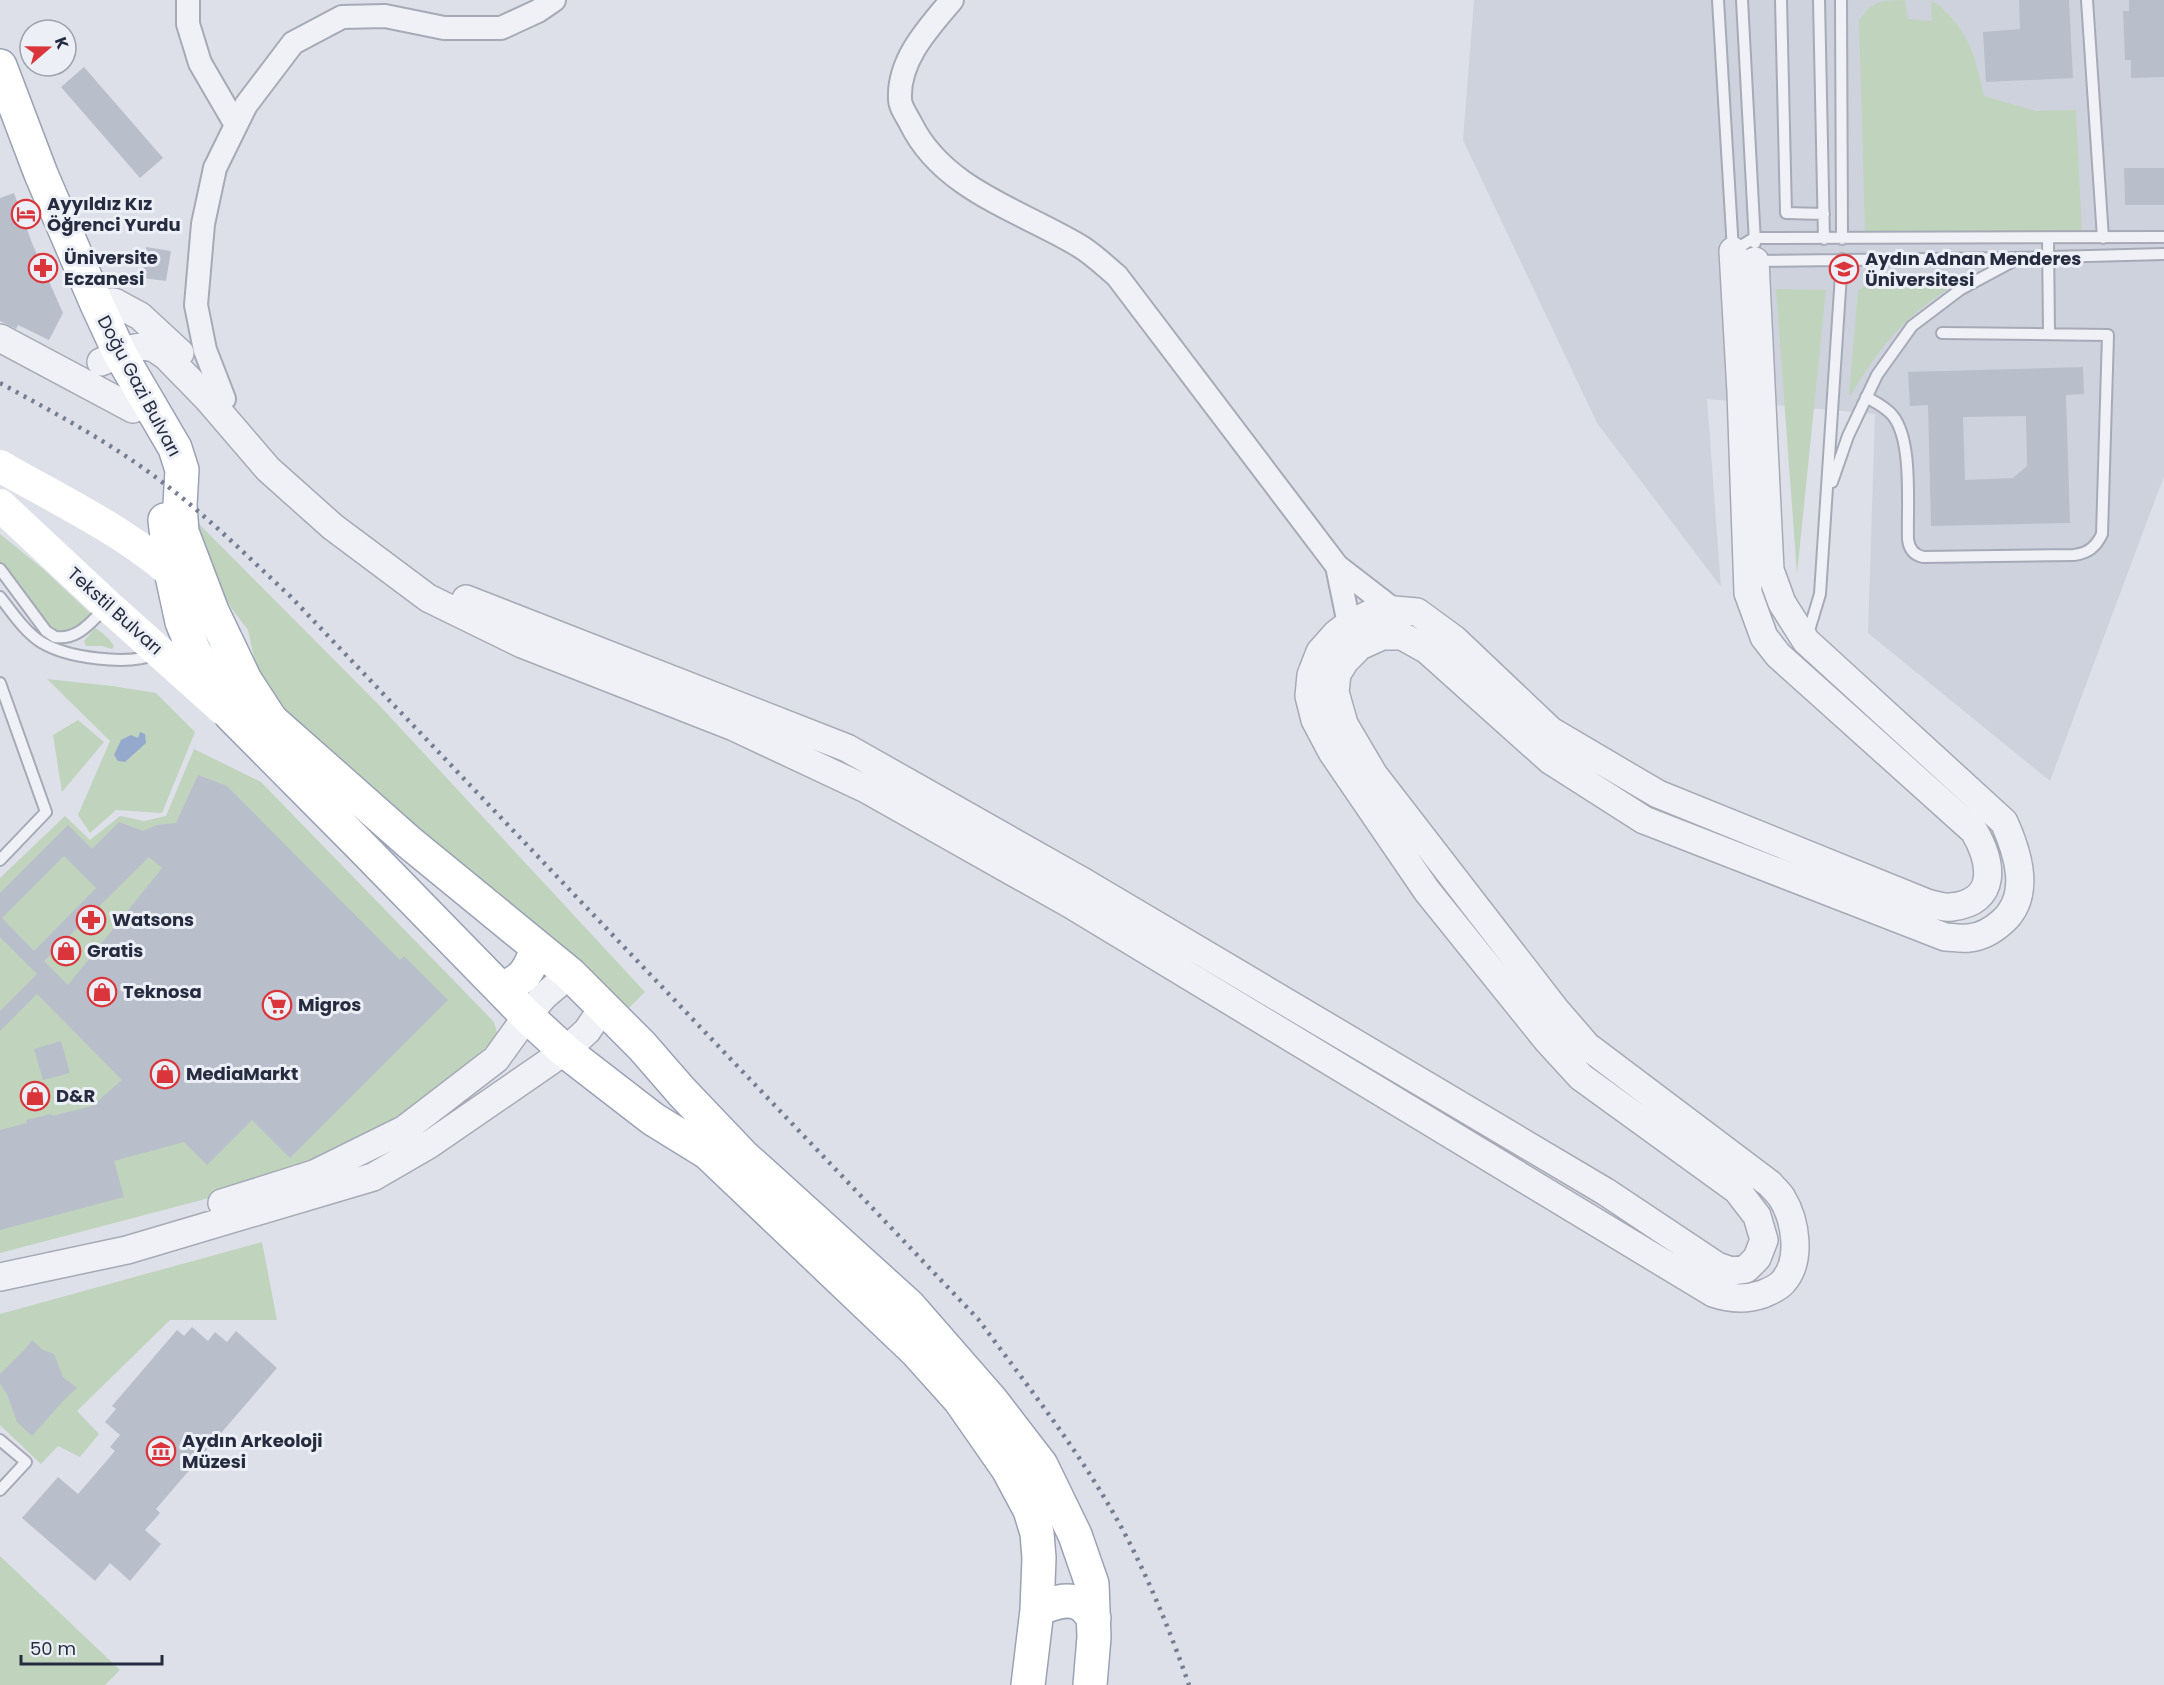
<svg xmlns="http://www.w3.org/2000/svg" width="2164" height="1685" font-family="Poppins,sans-serif">
	<rect width="100%" height="100%" fill="#dde0e8"/>
	<path fill="#ced2dd" d="M 1474,0 L 2164,0 L 2164,476 L 2050,781 L 1868,633 L 1875,414 L 1707,399 L 1721,587 L 1597,423 L 1463,140 Z"/>
	<path fill="#c0d3bd" d="M 1905,0 L 1908,19 L 1932,21 L 1931,2 C 1939,3 1942,8 1947,13 C 1971,37 1977,63 1984,96 L 2036,111 L 2076,110 L 2082,234 L 1865,234 L 1859,21 C 1873,0 1879,1 1905,0 Z
		M 1940,281 L 1947,282 L 1947,290 C 1903,317 1877,351 1851,395 L 1849,395 L 1858,291 L 1864,286 L 1872,284 Z
		M 1776,289 L 1826,290 L 1797,574 Z
		M 191,516 L 379,705 L 645,992 L 629,1008 L 306,730 L 278,704 L 256,667 L 248,630 L 232,609 L 212,573 Z
		M 0,534 L 43,569 L 92,615 L 79,630 L 56,635 L 46,626 L 21,587 L 0,563 Z
		M 95,628 C 103,633 109,638 114,646 L 112,649 L 102,646 L 86,646 L 84,641 Z
		M 47,679 L 112,686 L 156,693 L 195,732 L 162,813 L 116,810 L 90,833 L 78,815 L 110,741 Z
		M 78,720 L 104,742 L 62,792 L 53,735 Z
		M 194,749 L 261,782 L 494,1022 L 498,1037 L 380,1135 L 213,1197 L 0,1253 L 0,878 L 65,816 L 90,840 L 120,816 L 144,821 L 166,816 Z
		M 262,1242 L 277,1320 L 170,1320 L 77,1411 L 99,1434 L 80,1457 L 58,1446 L 41,1464 L 0,1425 L 0,1314 Z
		M 0,1556 L 120,1670 L 105,1685 L 0,1685 Z"/>
	<path fill="#94a9cc" d="M 140,732 L 145,734 L 146,743 L 125,762 L 118,761 L 114,755 L 121,740 L 131,735 L 138,738 Z"/>
	<path fill="#b9becb" fill-rule="evenodd" d="M 2019,0 L 2069,0 L 2073,78 L 1986,82 L 1983,32 L 2020,29 Z
		M 2129,0 L 2164,0 L 2164,77 L 2131,78 L 2131,60 L 2125,60 L 2123,11 L 2129,11 Z
		M 84,67 L 163,158 L 140,178 L 61,87 Z
		M 2124,168 L 2164,168 L 2164,205 L 2125,205 Z
		M 14,193 L 32,243 L 63,313 L 49,340 L 18,325 L 16,329 L 0,321 L 0,198 Z
		M 146,247 L 171,251 L 166,281 L 142,278 Z
		M 2083,367 L 2084,394 L 2066,395 L 2070,523 L 1931,526 L 1928,405 L 1910,406 L 1908,372 ZM 2026,416 L 2027,466 L 2013,478 L 1965,480 L 1963,417 Z
		M 198,775 L 227,786 L 400,960 L 404,956 L 448,1000 L 290,1158 L 252,1120 L 207,1165 L 184,1142 L 114,1161 L 124,1197 L 0,1230 L 0,1130 L 27,1123 L 26,1120 L 51,1114 L 52,1116 L 92,1106 L 122,1080 L 37,994 L 0,1031 L 0,1011 L 37,974 L 0,937 L 0,893 L 68,825 L 92,849 L 119,822 L 143,831 L 157,825 L 176,823 ZM 64,856 L 96,888 L 34,951 L 2,918 ZM 149,857 L 162,868 L 68,985 L 44,961 Z
		M 61,1041 L 70,1073 L 43,1080 L 34,1049 Z
		M 192,1327 L 208,1341 L 215,1332 L 227,1342 L 236,1331 L 277,1368 L 156,1509 L 160,1513 L 145,1530 L 161,1544 L 130,1581 L 110,1563 L 95,1581 L 22,1518 L 58,1477 L 78,1494 L 115,1451 L 110,1447 L 120,1435 L 105,1422 L 116,1409 L 112,1406 L 177,1330 L 184,1336 Z
		M 32,1340 L 43,1350 L 54,1354 L 63,1377 L 77,1388 L 65,1399 L 32,1436 L 17,1422 L 7,1394 L 0,1384 L 0,1374 L 26,1348 Z"/>
	<g fill="none" stroke-linecap="round" stroke-linejoin="round">
		<g stroke="#a6aab6" stroke-width="14">
			<path id="service" d="M 1718,0 L 1733,251
				M 1742,0 L 1755,243
				M 1781,0 L 1786,213 L 1824,214
				M 1819,0 L 1824,239
				M 1841,0 L 1842,239
				M 2087,0 L 2103,238
				M 2048,238 L 2049,333
				M 1733,251 L 1754,238 L 2164,237
				M 1755,261 L 2018,258 L 2164,254
				M 1866,397 C 1875,402 1886,407 1893,416 C 1913,441 1907,506 1908,539 C 1909,549 1914,555 1923,557 L 2074,555 C 2088,553 2096,547 2102,534 L 2108,335 L 1942,333
				M 1832,482 L 1848,436 L 1877,375 L 1912,326 L 1961,289 L 2015,260
				M 0,569 L 46,631 L 55,637 C 78,640 90,623 105,608
				M 0,597 C 12,612 25,632 41,642 C 67,658 128,666 156,654
				M 1807,637 L 1820,594 L 1842,259
				M 0,683 L 46,812 L 0,860
				M 0,1440 L 26,1462 L 0,1490"/>
		</g>
		<g stroke="#a6aab6" stroke-width="26">
			<path id="minor" d="M 188,0 L 188,24 L 200,63 L 236,125
				M 952,0 C 929,27 898,60 900,99 C 900,107 907,116 911,124 C 943,189 1019,210 1078,245 C 1092,253 1104,265 1117,276 L 1337,566 L 1394,610
				M 224,399 L 205,350 L 196,305 L 203,224 L 215,168 L 246,105 L 293,43 L 342,17 L 385,16 L 444,28 L 501,28 L 538,11 L 554,0
				M 1337,566 L 1349,624"/>
		</g>
		<g stroke="#a6aab6" stroke-width="30">
			<path id="tertiary" d="M 96,302 L 114,302 L 140,316 L 180,353
				M 0,338 L 133,409
				M 101,362 L 130,349 L 145,346 L 154,348 L 166,356 L 207,398 L 268,469 L 333,527 L 428,598 L 522,644 L 734,727 L 866,789 L 1070,904 L 1713,1293 C 1730,1299 1746,1300 1763,1294 C 1770,1291 1778,1288 1783,1282 C 1802,1261 1796,1221 1782,1198 C 1779,1193 1774,1189 1770,1184 L 1587,1046 L 1555,1009 L 1374,775 L 1344,724 L 1335,692 L 1337,674 L 1345,661 L 1360,646 L 1382,636 L 1402,636 L 1427,650 L 1550,760 L 1644,820 L 1945,937 C 1952,937 1961,939 1969,938 C 1981,937 1993,930 2002,922 C 2032,896 2018,853 2004,822 L 1806,641 L 1782,603 L 1770,570 L 1755,261
				M 466,599 L 847,748 L 1082,881 L 1606,1192 L 1717,1266 L 1731,1271 L 1746,1269 L 1757,1258 L 1764,1240 L 1757,1216 L 1737,1190 L 1581,1077 L 1547,1040 L 1427,891 L 1332,752 L 1315,720 L 1309,696 L 1311,675 L 1320,652 L 1336,634 L 1349,624 L 1374,612 L 1394,610 L 1417,612 L 1454,639 L 1551,731 L 1658,794 L 1927,903 C 1935,905 1943,908 1951,907 C 1999,902 1992,862 1974,831 L 1778,655 L 1764,637 L 1748,593 L 1741,392 L 1733,251
				M 222,1203 L 314,1174 L 405,1129 L 496,1059 L 527,1016 L 544,996 L 570,974
				M 0,1277 L 127,1250 L 373,1177 L 430,1144 L 565,1051 L 587,1031 L 604,1006"/>
		</g>
		<g stroke="#9ba2b5" stroke-width="36">
			<path id="primary" d="M 0,66 L 41,174 L 96,302 L 120,354 L 175,448 L 182,470 L 180,505 L 182,532 L 212,611 L 245,680 L 271,720 L 410,843 L 570,974 L 642,1046 L 682,1092 L 742,1155 L 909,1306 L 991,1400 L 1041,1465 L 1075,1535 L 1092,1584 L 1094,1637 L 1090,1685
				M 165,520 L 171,571 L 182,622 L 194,651 L 231,715 L 362,847 L 527,1016 L 565,1051 L 653,1119 L 708,1153 L 916,1351 L 960,1400 L 1008,1469 L 1030,1510 L 1037,1533 L 1039,1558 L 1037,1610 L 1028,1685
				M 501,989 C 524,980 529,971 537,949
				M 1037,1610 C 1050,1604 1066,1597 1080,1604 C 1085,1606 1090,1614 1094,1618"/>
		</g>
		<use href="#service" stroke="#f0f1f6" stroke-width="10"/>
		<use href="#minor" stroke="#f0f1f6" stroke-width="22"/>
		<use href="#tertiary" stroke="#f0f1f6" stroke-width="27"/>
		<path stroke="#fff" stroke-width="32" d="M 0,466 C 62,502 134,535 185,585
			M 0,505 L 107,605 L 223,709"/>
		<use href="#primary" stroke="#fff" stroke-width="33"/>
		<path stroke="#757d93" stroke-width="4.5" stroke-dasharray="3 6" stroke-linecap="butt" d="M 0,383 C 51,411 102,438 150,473 C 201,510 245,554 291,597 L 978,1319 C 1035,1396 1096,1472 1137,1558 C 1157,1599 1174,1642 1189,1685"/>
	</g>
	<defs>
		<g id="hotel-ring" transform="scale(1.5)"><circle r="9.5" fill="#eceff6" stroke="#da353a" stroke-width="1.5"/><path d="M-6-4.5h1.5V1H6V5H4.5V3h-9V5H-6ZM-4 0a1.8 1.8 0 1 1 3.6 0ZM.5 0V-2.5h3Q6-2.5 6 0Z" fill="#da353a"/></g>
		<g id="pharmacy-ring" transform="scale(1.5)"><circle r="9.5" fill="#eceff6" stroke="#da353a" stroke-width="1.5"/><path d="M-2-6h4v4h4v4h-4v4h-4v-4h-4v-4h4Z" fill="#da353a"/></g>
		<g id="university-ring" transform="scale(1.5)"><circle r="9.5" fill="#eceff6" stroke="#da353a" stroke-width="1.5"/><path d="M0-5L7-2L0 1L-7-2ZM-4 1L0 2.5L4 1V4Q0 6-4 4Z" fill="#da353a"/></g>
		<g id="shop-ring" transform="scale(1.5)"><circle r="9.5" fill="#eceff6" stroke="#da353a" stroke-width="1.5"/><path d="M-5-2.5h2.3a2.7 3.5 0 0 1 5.4 0H5L5.5 6h-11ZM-1.5-2.5h3a1.5 2.3 0 0 0-3 0Z" fill="#da353a"/></g>
		<g id="supermarket-ring" transform="scale(1.5)"><circle r="9.5" fill="#eceff6" stroke="#da353a" stroke-width="1.5"/><path d="M-6-5.5h2.5l.6 2H6L4.5 2H-2.5L-4.4-4H-6ZM-1.5 3.2a1.3 1.3 0 1 0 .1 0ZM3 3.2a1.3 1.3 0 1 0 .1 0Z" fill="#da353a"/></g>
		<g id="museum-ring" transform="scale(1.5)"><circle r="9.5" fill="#eceff6" stroke="#da353a" stroke-width="1.5"/><path d="M0-6L6-3V-2H-6V-3ZM-5-1h2V3h-2ZM-1-1h2V3h-2ZM3-1h2V3H3ZM-6 4H6V6H-6Z" fill="#da353a"/></g>
	</defs>
	<g fill-rule="evenodd">
		<use href="#hotel-ring" x="26" y="214"/>
		<use href="#pharmacy-ring" x="43" y="268"/>
		<use href="#university-ring" x="1844" y="269"/>
		<use href="#pharmacy-ring" x="91" y="920"/>
		<use href="#shop-ring" x="66" y="951"/>
		<use href="#shop-ring" x="102" y="992"/>
		<use href="#supermarket-ring" x="277" y="1005"/>
		<use href="#shop-ring" x="165" y="1074"/>
		<use href="#shop-ring" x="35" y="1096"/>
		<use href="#museum-ring" x="161" y="1451"/>
	</g>
	<g text-anchor="middle" stroke-width="6" stroke-linejoin="round" paint-order="stroke">
		<g font-size="18" font-weight="bold" fill="#252c40" stroke="#eceff6" text-anchor="start">
			<text x="47" y="210">Ayyıldız Kız<tspan x="47" dy="21">Öğrenci Yurdu</tspan></text>
			<text x="64" y="264">Üniversite<tspan x="64" dy="21">Eczanesi</tspan></text>
			<text x="1865" y="265">Aydın Adnan Menderes<tspan x="1865" dy="21">Üniversitesi</tspan></text>
			<text x="112" y="926">Watsons</text>
			<text x="87" y="957">Gratis</text>
			<text x="123" y="998">Teknosa</text>
			<text x="298" y="1011">Migros</text>
			<text x="186" y="1080">MediaMarkt</text>
			<text x="56" y="1102">D&amp;R</text>
			<text x="182" y="1447">Aydın Arkeoloji<tspan x="182" dy="21">Müzesi</tspan></text>
		</g>
		<g font-size="18" fill="#252c40" stroke="#eceff6">
			<text transform="translate(139 386) rotate(62)" y="6">Doğu Gazi Bulvarı</text>
			<text transform="translate(115 611) rotate(42)" y="6">Tekstil Bulvarı</text>
		</g>
	</g>
	<g transform="translate(48 48) rotate(70)"><circle r="28" fill="#eceff6" stroke="#9ca1ad" stroke-width="1.5"/>
	<path d="M0-4.5L10 22L0 15L-10 22Z" fill="#da353a"/>
	<text y="-9" font-size="16" font-weight="bold" text-anchor="middle" fill="#252c40">K</text>
	</g>
	<path d="M21 1655v9h141v-9" fill="none" stroke="#252c40" stroke-width="3"/>
	<text x="30" y="1655" font-size="18" fill="#252c40" stroke="#eceff6" stroke-width="4.5" paint-order="stroke">50 m</text>
</svg>
